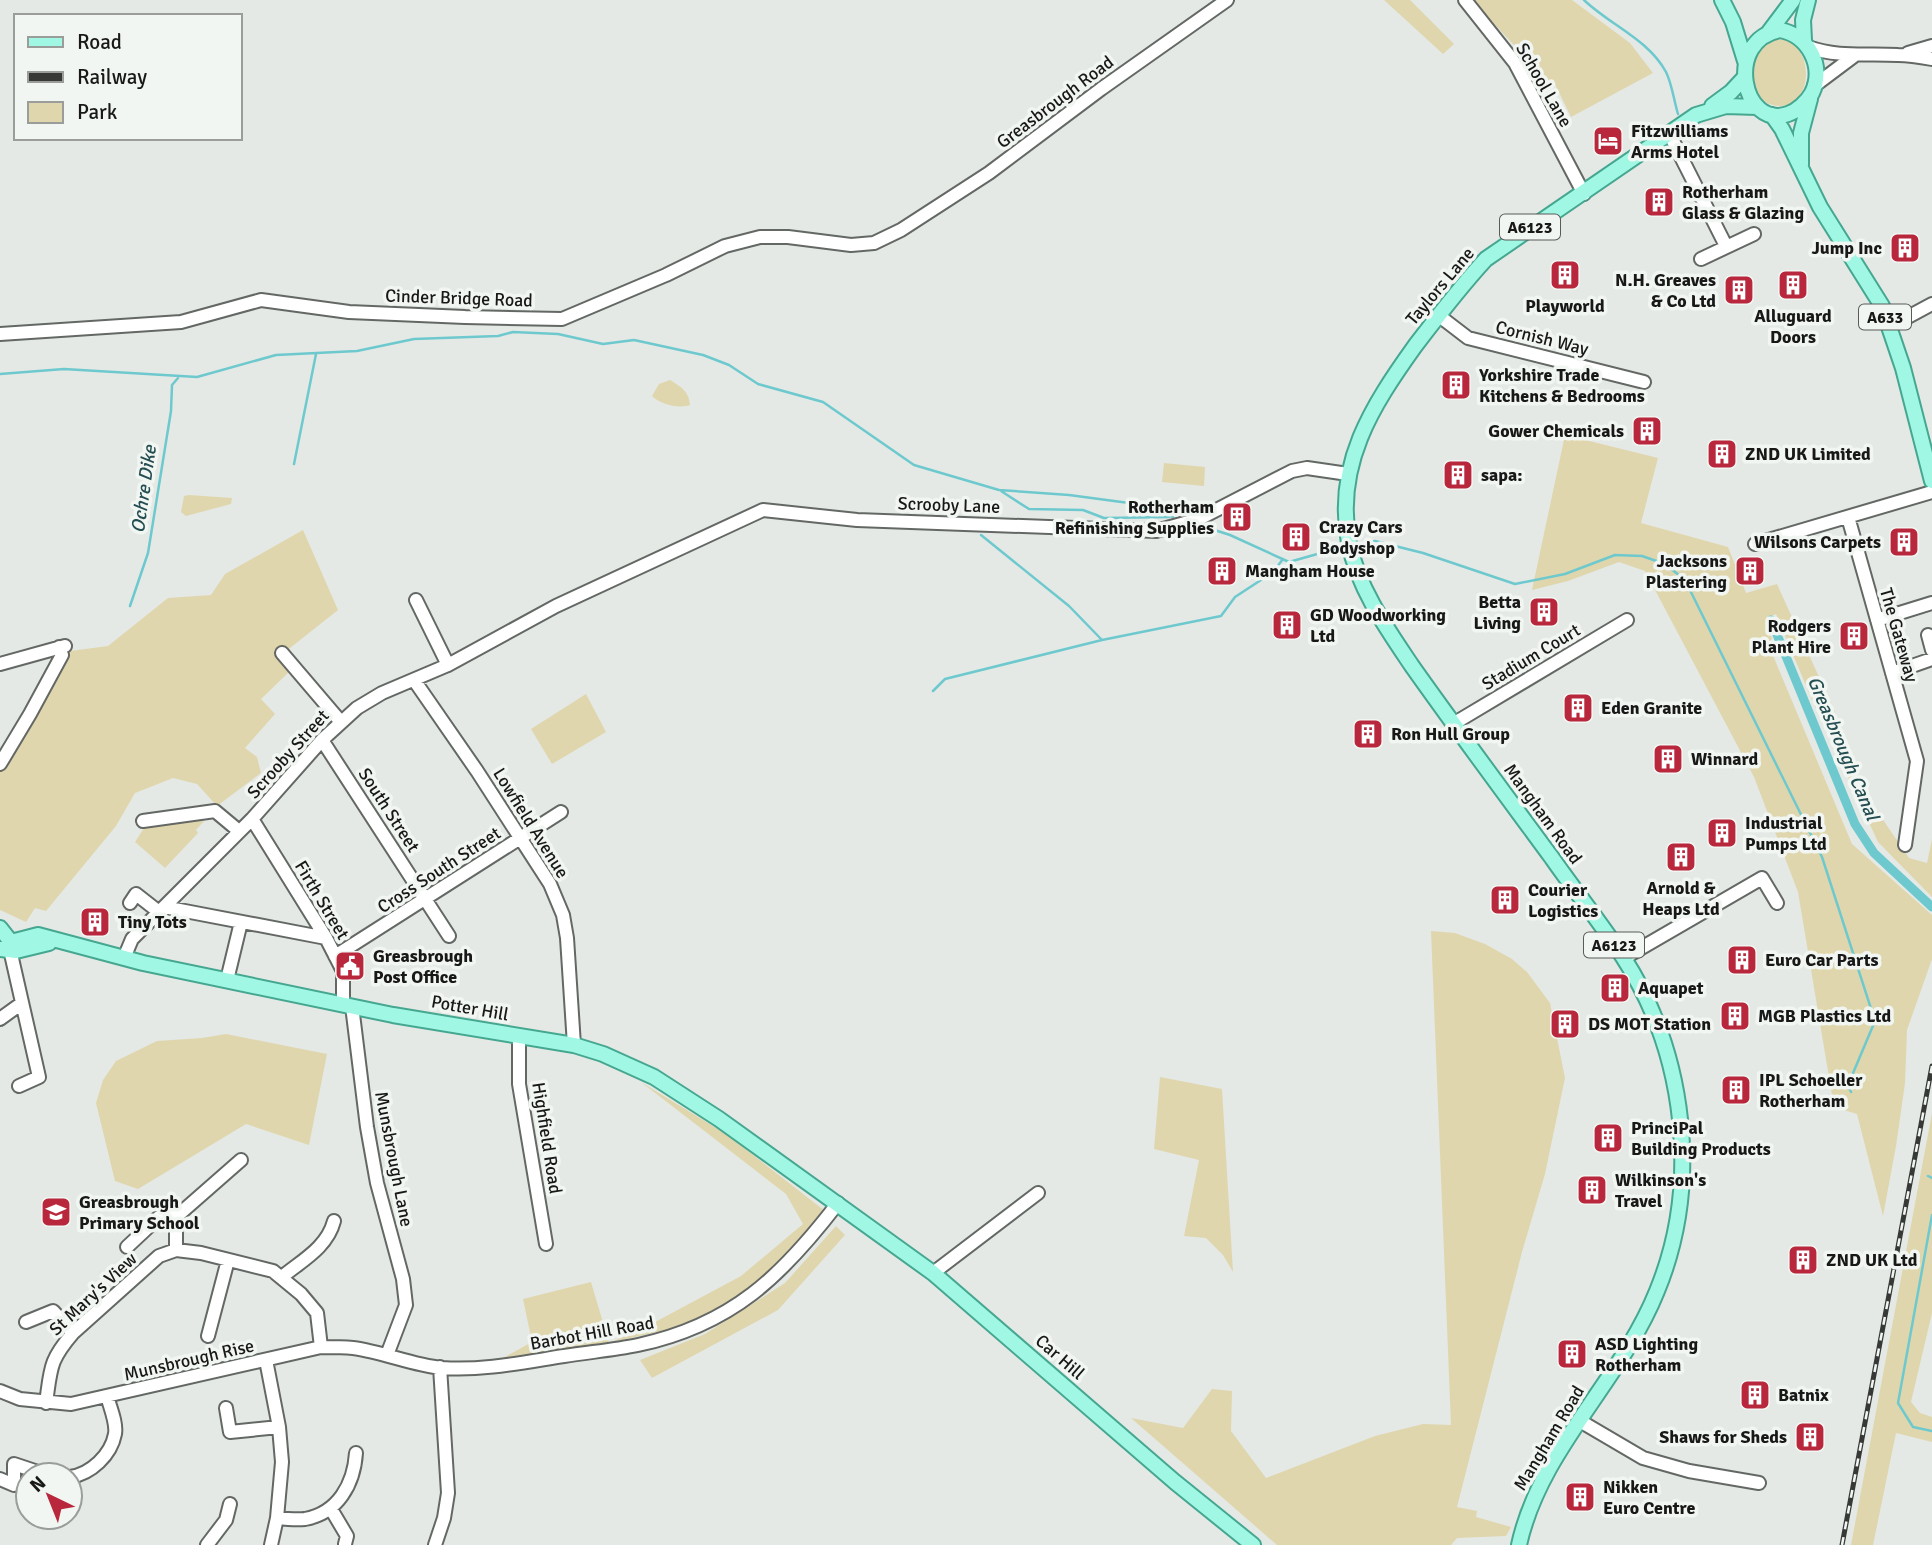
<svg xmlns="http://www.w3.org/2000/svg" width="1932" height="1545" font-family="Signika,sans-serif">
	<rect width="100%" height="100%" fill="#e4e9e5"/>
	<path fill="#e0d6ad" d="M 1384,0 L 1410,0 L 1454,44 L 1443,54 Z
		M 1472,0 L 1572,0 L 1630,43 L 1653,73 L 1571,117 L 1553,80 L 1542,85 L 1525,57 Z
		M 1778,39 C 1817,40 1815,115 1773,105 C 1761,103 1756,92 1754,81 C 1751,61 1758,44 1778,39 Z
		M 670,380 C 681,387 689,391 690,405 C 678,409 660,404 652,396 L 659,384 Z
		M 1565,435 L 1658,458 L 1641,523 L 1728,547 L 1746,593 L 1777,584 L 1838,719 L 1850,759 L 1875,808 L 1909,858 L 1927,863 L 1932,839 L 1932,897 L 1878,842 L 1809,693 L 1776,614 L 1769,617 L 1765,623 L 1772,638 L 1769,646 L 1852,844 L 1932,915 L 1932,959 L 1907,1030 L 1905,1083 L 1896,1146 L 1883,1216 L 1857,1114 L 1834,1107 L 1798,892 L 1754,777 L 1645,571 L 1619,562 L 1568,581 L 1532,590 Z
		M 1164,463 L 1205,467 L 1204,486 L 1162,482 Z
		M 189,495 L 232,498 L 231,504 L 186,516 L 181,512 L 184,496 Z
		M 303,530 L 338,610 L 285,652 L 290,671 L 261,699 L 275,714 L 245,748 L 257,757 L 261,773 L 217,806 L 197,784 L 173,778 L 135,793 L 116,826 L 46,911 L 35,908 L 26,922 L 0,910 L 0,768 L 70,651 L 108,646 L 168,598 L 211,595 L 225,574 Z
		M 586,694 L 606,732 L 552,764 L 531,729 Z
		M 200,817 L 204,821 L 196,830 L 198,833 L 165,868 L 135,842 L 146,825 Z
		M 1431,931 L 1455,933 L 1485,944 L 1512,959 L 1527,972 L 1550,1003 L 1565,1078 L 1545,1174 L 1522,1252 L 1457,1507 L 1477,1511 L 1476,1517 L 1511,1527 L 1506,1536 L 1457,1538 L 1451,1545 L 1277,1545 L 1131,1418 L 1183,1428 L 1212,1389 L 1232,1391 L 1231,1431 L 1266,1478 L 1375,1436 L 1423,1424 L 1451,1425 Z
		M 226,1034 L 327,1054 L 309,1145 L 246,1124 L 138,1189 L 115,1181 L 96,1103 L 103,1080 L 116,1061 L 157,1041 L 202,1038 Z
		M 1160,1077 L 1222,1089 L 1233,1272 L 1223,1255 L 1206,1238 L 1184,1236 L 1199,1160 L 1154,1149 Z
		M 641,1082 L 726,1134 L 825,1211 L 777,1271 L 696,1323 L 609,1343 L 503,1358 L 532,1342 L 523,1299 L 591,1282 L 609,1343 L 644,1328 L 741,1276 L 803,1224 L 786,1194 Z
		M 1932,1113 L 1932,1313 L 1911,1402 L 1920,1413 L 1932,1417 L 1932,1442 L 1896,1433 L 1873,1545 L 1851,1545 Z
		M 836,1226 L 845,1235 L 778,1310 L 652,1378 L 640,1360 L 705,1334 L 785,1283 Z"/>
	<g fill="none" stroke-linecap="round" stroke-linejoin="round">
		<path stroke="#6ec9ce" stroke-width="2.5" d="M 1584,0 C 1610,25 1648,39 1666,72 C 1672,84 1674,101 1678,114
			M 0,374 L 64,369 L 197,377 L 276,355 L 357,351 L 414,339 L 498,336 L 513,332 L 558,334 L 603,344 L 634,340 L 703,355 L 729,365 L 758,384 L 823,402 L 914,465 L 999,490 L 1069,495 L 1129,503 L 1173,517
			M 294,464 L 316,354
			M 1001,491 L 1029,509 L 1083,510 L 1104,518 L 1169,517
			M 1202,526 L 1230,535 L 1289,562 L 1335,549
			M 981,535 L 1069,606 L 1102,640
			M 1366,543 L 1375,541 L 1423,553 L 1515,584 L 1565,574 L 1615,555 L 1642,556 L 1665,564 L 1685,580 L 1822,857 L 1875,1021 L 1848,1085 L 1851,1092
			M 130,606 L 148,553 L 171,411 L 172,385 L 178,378
			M 933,691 L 945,679 L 1102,640 L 1221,616 L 1235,597 L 1273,572 L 1283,559
			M 1928,1176 L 1932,1178
			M 1932,1215 L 1898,1403 L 1913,1427 L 1932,1431"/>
		<path stroke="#6ec9ce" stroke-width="9" d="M 1771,620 L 1855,824 L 1874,853 L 1932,907"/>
		<g stroke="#646864" stroke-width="16">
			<path id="minor" d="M 1465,0 L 1515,63 L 1584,194
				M 1808,47 C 1840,58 1865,53 1898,55 C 1909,55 1921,57 1932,59
				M 1908,53 L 1932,46
				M 1814,86 L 1854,56
				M 1669,133 L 1726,246
				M 1701,259 L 1754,234
				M 1438,315 L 1468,338 L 1644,382
				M 1906,318 L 1932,304
				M 0,334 L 181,322 L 261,300 L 349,312 L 465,317 L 562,319 L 666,275 L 725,246 L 760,237 L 788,237 L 851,245 L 874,243 L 901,230 L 989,173 L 1101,89 L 1227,0
				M 1848,517 L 1917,761 L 1905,845
				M 1755,544 L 1932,492
				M 416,600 L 448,665
				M 1877,620 L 1932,603
				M 1928,635 L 1932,650
				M 282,653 L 340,721
				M 0,664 L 65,646
				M 1892,673 L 1932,659
				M 414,680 L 477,771 L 550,884 L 563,915 L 567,938 L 574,1045
				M 1453,724 L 1627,620
				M 322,740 L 449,936
				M 0,764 L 30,714 L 62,655 L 59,647
				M 252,819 L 326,938 L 343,971 L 343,1004
				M 143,821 L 215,811 L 239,831
				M 130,903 L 136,894 L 159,912
				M 164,907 L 326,938
				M 11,954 L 39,1077 L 19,1086
				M 335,956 L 561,812
				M 124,958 L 132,939 L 252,819 L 322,740 L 357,708 L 382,693 L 448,665 L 556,606 L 763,510 L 857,520 L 1156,531 L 1199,519 L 1292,471 L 1307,468 L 1348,474
				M 1624,958 L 1762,878 L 1777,903
				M 227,980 L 241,922
				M 352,1006 L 367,1127 L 377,1183 L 403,1279 L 406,1305 L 387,1355
				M 0,1019 L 22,1003
				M 519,1036 L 519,1084 L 546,1244
				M 127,1247 L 159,1217 L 176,1217
				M 176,1250 L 176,1217 L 241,1160
				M 933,1273 L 1038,1193
				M 282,1277 C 301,1261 327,1248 334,1221
				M 26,1322 L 53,1311 L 73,1333
				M 208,1336 L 228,1260
				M 266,1360 L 279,1427 L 282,1462 L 277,1518 L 271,1545
				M 0,1391 L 20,1399 L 71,1404 L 321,1347 C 332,1347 343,1347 353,1348 C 383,1352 412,1365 442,1368 C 483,1371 525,1362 564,1356 C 589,1352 614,1350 638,1345 C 732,1325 782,1276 838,1203
				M 46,1403 C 51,1368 49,1361 73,1333 L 159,1256 L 176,1250 L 201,1253 L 273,1271 L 301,1294 L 317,1313 L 321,1347
				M 226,1408 L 230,1432 L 279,1427
				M 1580,1421 L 1643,1458 L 1689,1471 L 1759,1483
				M 70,1477 C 91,1474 111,1455 115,1434 C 117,1423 110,1407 107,1396
				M 0,1479 L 14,1485 L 14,1464 L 47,1475
				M 331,1509 L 347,1536 L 345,1544
				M 277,1518 C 286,1519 296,1520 305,1519 C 338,1513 354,1484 356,1453
				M 207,1545 L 226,1520 L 230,1504
				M 435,1545 L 444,1518 L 448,1493 L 440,1367"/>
		</g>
		<g stroke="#46a791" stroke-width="18">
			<path id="major" d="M 1722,0 L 1733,22 L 1745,61
				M 1780,30 C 1808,35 1825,66 1812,93 C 1807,102 1797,111 1788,114 C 1742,130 1724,40 1780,30 Z
				M 1769,32 L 1793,0
				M 1804,40 L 1803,20 L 1808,0
				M 1712,106 L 1731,92 L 1745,77
				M 1772,115 L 1782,129 L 1820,207 L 1882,306 L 1903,368 L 1932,481
				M 1801,165 L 1801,133 L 1810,99
				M 0,928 L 11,942
				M 11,942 L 38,935 L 143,963 L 393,1015 L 574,1045 L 603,1054 L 654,1077 L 719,1119 L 933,1273 L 1175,1482 L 1253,1545
				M 0,949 L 16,951 L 49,943
				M 1519,1545 C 1540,1449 1621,1381 1657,1291 C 1701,1184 1686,1054 1623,957 C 1601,923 1575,891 1552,858 C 1505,794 1458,731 1412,666 C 1387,629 1358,588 1349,543 C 1334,465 1372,406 1415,346 C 1438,316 1460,287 1486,259 L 1696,115 L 1726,106 L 1757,107"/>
		</g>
		<use href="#minor" stroke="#fff" stroke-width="12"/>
		<use href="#major" stroke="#a0f8e4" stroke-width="14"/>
		<g stroke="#373937" stroke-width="5">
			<path id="rail" d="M 1842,1545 L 1932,1066"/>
		</g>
		<use href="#rail" stroke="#f2f6f2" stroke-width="2.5" stroke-dasharray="8" stroke-linecap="butt"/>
	</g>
	<defs>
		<g id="hotel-square" transform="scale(1.575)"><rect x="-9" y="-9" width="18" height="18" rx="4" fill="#b8273c" stroke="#f2f6f2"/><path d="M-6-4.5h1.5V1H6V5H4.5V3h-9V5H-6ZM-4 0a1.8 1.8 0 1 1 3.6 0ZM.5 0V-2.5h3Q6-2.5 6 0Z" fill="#fff"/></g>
		<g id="building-square" transform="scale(1.575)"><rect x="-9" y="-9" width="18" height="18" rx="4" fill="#b8273c" stroke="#f2f6f2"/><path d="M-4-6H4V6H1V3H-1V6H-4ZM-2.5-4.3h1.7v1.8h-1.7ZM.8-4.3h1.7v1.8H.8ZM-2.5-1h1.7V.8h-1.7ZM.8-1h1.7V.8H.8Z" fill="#fff"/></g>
		<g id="civic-square" transform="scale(1.575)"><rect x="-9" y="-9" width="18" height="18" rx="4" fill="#b8273c" stroke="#f2f6f2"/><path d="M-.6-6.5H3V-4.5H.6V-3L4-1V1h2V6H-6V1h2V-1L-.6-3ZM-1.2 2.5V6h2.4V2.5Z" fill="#fff"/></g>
		<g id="school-square" transform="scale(1.575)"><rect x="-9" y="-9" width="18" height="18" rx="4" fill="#b8273c" stroke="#f2f6f2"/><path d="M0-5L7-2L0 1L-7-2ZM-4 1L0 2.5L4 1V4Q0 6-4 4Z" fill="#fff"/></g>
	</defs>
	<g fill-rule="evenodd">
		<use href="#hotel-square" x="1608" y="141"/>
		<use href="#building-square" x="1659" y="202"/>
		<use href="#building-square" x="1905" y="248"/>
		<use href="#building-square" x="1565" y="275"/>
		<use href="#building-square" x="1793" y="285"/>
		<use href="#building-square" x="1739" y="290"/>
		<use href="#building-square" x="1456" y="385"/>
		<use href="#building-square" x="1647" y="431"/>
		<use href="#building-square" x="1722" y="454"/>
		<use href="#building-square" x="1458" y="475"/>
		<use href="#building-square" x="1237" y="517"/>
		<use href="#building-square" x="1296" y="537"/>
		<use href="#building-square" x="1904" y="542"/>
		<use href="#building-square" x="1222" y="571"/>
		<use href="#building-square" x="1750" y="571"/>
		<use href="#building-square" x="1544" y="612"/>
		<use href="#building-square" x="1287" y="625"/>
		<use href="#building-square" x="1854" y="636"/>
		<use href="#building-square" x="1578" y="708"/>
		<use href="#building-square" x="1368" y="734"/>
		<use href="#building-square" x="1668" y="759"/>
		<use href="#building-square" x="1722" y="833"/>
		<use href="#building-square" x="1681" y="857"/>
		<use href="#building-square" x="1505" y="900"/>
		<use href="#building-square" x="95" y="922"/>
		<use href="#building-square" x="1742" y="960"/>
		<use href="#civic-square" x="350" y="966"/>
		<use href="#building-square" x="1615" y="988"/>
		<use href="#building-square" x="1735" y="1016"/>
		<use href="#building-square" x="1565" y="1024"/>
		<use href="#building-square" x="1736" y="1090"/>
		<use href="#building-square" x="1608" y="1138"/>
		<use href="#building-square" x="1592" y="1190"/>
		<use href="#school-square" x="56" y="1212"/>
		<use href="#building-square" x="1803" y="1260"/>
		<use href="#building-square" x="1572" y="1354"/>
		<use href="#building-square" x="1755" y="1395"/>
		<use href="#building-square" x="1810" y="1437"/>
		<use href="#building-square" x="1580" y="1497"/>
	</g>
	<g text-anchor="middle" stroke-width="7" stroke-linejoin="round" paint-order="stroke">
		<g fill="#f2f6f2" stroke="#595b59" stroke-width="2">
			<rect x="1500" y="214.5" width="60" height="25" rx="5"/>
			<rect x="1859" y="304.5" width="52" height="25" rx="5"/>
			<rect x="1584" y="932.5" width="60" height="25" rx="5"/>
		</g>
		<g font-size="16" font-weight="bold" fill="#171817">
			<text x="1530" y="233">A6123</text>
			<text x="1885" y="323">A633</text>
			<text x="1614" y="951">A6123</text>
		</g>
		<g font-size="18" fill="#171817" stroke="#f2f6f2">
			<text transform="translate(1544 85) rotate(60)" y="6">School Lane</text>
			<text transform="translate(1055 102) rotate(-37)" y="6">Greasbrough Road</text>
			<text transform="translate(1440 286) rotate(-50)" y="6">Taylors Lane</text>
			<text transform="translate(459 298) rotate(2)" y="6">Cinder Bridge Road</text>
			<text transform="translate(1542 338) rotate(14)" y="6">Cornish Way</text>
			<text transform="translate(949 505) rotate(2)" y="6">Scrooby Lane</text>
			<text transform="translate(1899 635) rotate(74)" y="6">The Gateway</text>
			<text transform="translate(1531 657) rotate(-31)" y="6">Stadium Court</text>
			<text transform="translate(288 754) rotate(-48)" y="6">Scrooby Street</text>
			<text transform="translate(389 810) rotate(57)" y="6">South Street</text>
			<text transform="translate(1543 814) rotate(54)" y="6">Mangham Road</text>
			<text transform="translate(531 823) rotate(58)" y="6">Lowfield Avenue</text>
			<text transform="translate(439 870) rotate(-33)" y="6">Cross South Street</text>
			<text transform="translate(322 900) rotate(59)" y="6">Firth Street</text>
			<text transform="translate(470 1008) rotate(10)" y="6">Potter Hill</text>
			<text transform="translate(547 1138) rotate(81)" y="6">Highfield Road</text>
			<text transform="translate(394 1159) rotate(79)" y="6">Munsbrough Lane</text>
			<text transform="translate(93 1294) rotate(-43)" y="6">St Mary's View</text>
			<text transform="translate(592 1333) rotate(-10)" y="6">Barbot Hill Road</text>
			<text transform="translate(1060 1357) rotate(41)" y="6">Car Hill</text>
			<text transform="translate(189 1360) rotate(-13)" y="6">Munsbrough Rise</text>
			<text transform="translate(1549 1438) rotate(-59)" y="6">Mangham Road</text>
		</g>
		<g font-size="18" font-weight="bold" fill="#171817" stroke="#f2f6f2" text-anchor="start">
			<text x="1631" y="137">Fitzwilliams<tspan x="1631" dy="21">Arms Hotel</tspan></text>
			<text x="1682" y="198">Rotherham<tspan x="1682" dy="21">Glass &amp; Glazing</tspan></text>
			<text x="1882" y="254" text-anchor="end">Jump Inc</text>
			<text x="1716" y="286" text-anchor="end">N.H. Greaves<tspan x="1716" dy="21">&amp; Co Ltd</tspan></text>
			<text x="1565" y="312" text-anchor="middle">Playworld</text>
			<text x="1793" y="322" text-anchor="middle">Alluguard<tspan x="1793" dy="21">Doors</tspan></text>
			<text x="1479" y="381">Yorkshire Trade<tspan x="1479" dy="21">Kitchens &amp; Bedrooms</tspan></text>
			<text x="1624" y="437" text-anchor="end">Gower Chemicals</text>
			<text x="1745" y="460">ZND UK Limited</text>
			<text x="1481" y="481">sapa:</text>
			<text x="1214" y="513" text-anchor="end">Rotherham<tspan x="1214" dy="21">Refinishing Supplies</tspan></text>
			<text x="1319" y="533">Crazy Cars<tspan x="1319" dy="21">Bodyshop</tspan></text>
			<text x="1881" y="548" text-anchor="end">Wilsons Carpets</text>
			<text x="1727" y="567" text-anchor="end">Jacksons<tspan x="1727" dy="21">Plastering</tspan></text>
			<text x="1245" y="577">Mangham House</text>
			<text x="1521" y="608" text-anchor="end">Betta<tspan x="1521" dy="21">Living</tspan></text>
			<text x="1310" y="621">GD Woodworking<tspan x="1310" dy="21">Ltd</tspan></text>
			<text x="1831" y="632" text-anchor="end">Rodgers<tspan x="1831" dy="21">Plant Hire</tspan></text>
			<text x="1601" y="714">Eden Granite</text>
			<text x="1391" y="740">Ron Hull Group</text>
			<text x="1691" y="765">Winnard</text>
			<text x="1745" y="829">Industrial<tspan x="1745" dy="21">Pumps Ltd</tspan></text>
			<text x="1681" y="894" text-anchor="middle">Arnold &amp;<tspan x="1681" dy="21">Heaps Ltd</tspan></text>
			<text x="1528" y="896">Courier<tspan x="1528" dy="21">Logistics</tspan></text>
			<text x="118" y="928">Tiny Tots</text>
			<text x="373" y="962">Greasbrough<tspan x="373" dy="21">Post Office</tspan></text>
			<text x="1765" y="966">Euro Car Parts</text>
			<text x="1638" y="994">Aquapet</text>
			<text x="1758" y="1022">MGB Plastics Ltd</text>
			<text x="1588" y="1030">DS MOT Station</text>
			<text x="1759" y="1086">IPL Schoeller<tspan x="1759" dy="21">Rotherham</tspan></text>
			<text x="1631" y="1134">PrinciPal<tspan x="1631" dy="21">Building Products</tspan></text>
			<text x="1615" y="1186">Wilkinson's<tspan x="1615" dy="21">Travel</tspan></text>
			<text x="79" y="1208">Greasbrough<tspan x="79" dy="21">Primary School</tspan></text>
			<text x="1826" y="1266">ZND UK Ltd</text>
			<text x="1595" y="1350">ASD Lighting<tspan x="1595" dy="21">Rotherham</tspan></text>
			<text x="1778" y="1401">Batnix</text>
			<text x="1787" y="1443" text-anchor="end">Shaws for Sheds</text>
			<text x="1603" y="1493">Nikken<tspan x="1603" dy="21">Euro Centre</tspan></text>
		</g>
		<g font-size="19" font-style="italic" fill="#244e51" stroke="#f2f6f2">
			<text transform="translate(143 489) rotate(-82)" y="7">Ochre Dike</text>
			<text transform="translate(1844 748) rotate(67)" y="7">Greasbrough Canal</text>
		</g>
	</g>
	<rect x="14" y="14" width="228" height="126" fill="#f2f6f2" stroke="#9a9d9a" stroke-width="2"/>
	<rect x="28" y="37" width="35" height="10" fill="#a0f8e4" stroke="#9a9d9a" stroke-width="2"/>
	<text x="77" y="49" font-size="21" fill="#171817">Road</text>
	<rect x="28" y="72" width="35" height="10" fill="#373937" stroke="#9a9d9a" stroke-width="2"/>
	<text x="77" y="84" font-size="21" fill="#171817">Railway</text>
	<rect x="28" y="102" width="35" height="21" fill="#e0d6ad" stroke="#9a9d9a" stroke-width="2"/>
	<text x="77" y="119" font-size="21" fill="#171817">Park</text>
	<g transform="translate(49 1496) rotate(317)"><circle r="33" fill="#f2f6f2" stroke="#9a9d9a" stroke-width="2"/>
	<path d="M0-5L12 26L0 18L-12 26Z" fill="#b8273c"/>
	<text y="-10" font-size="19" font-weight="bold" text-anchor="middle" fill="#171817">N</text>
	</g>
</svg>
